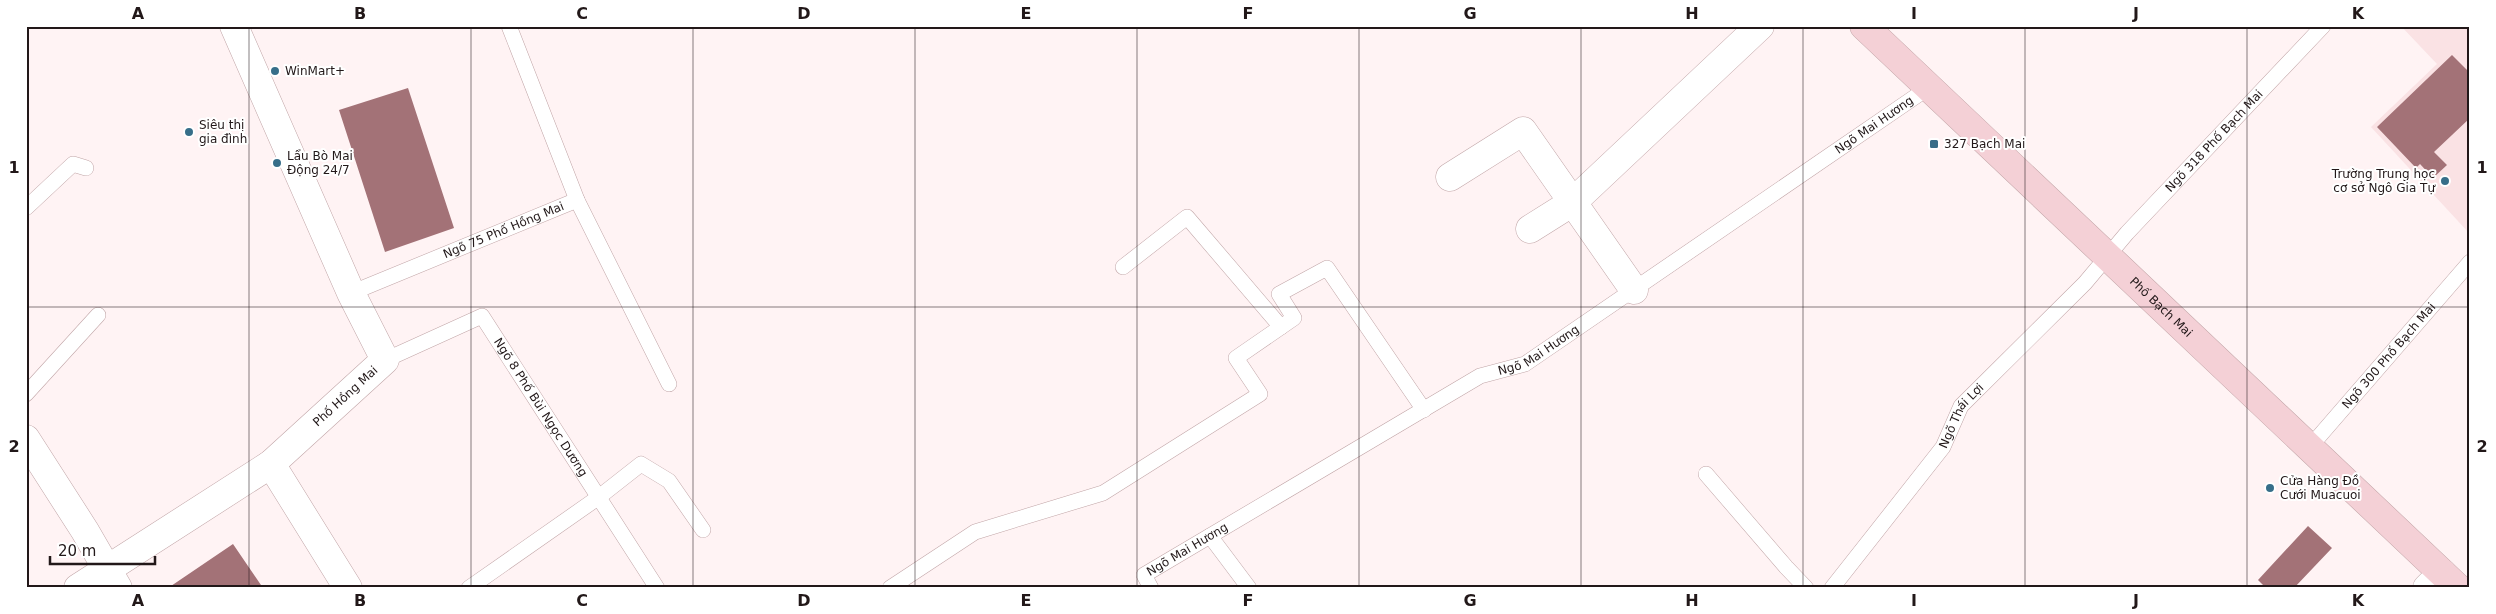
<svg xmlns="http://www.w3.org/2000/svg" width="2496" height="614" font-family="'DejaVu Sans',sans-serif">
	<rect width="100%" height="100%" fill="#fff3f4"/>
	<path fill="#fae2e4" d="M 2401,26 L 2470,26 L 2470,234 L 2371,127 L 2437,64 Z"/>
	<path fill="#a37277" d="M 2452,55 L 2470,73 L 2470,118 L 2434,152 L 2447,165 L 2433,178 L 2420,164 L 2416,168 L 2377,127 Z
		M 408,88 L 454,228 L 385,252 L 339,110 Z
		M 2308,526 L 2332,548 L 2294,588 L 2266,588 L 2258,580 Z
		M 233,544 L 263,588 L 172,588 L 171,586 Z"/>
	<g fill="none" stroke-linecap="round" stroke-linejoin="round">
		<g stroke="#c1a5a7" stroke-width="16">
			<g id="lane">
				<path d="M 509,26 L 577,200"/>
				<path d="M 26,208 L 73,164 L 86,168"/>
				<path d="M 1123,267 L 1187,217 L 1281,327"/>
				<path id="s1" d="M 351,293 L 577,200 L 669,384"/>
				<path id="s2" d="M 385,360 L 482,316 L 657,588"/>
				<path d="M 26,394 L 98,315"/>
				<path id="s3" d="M 2309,448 L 2470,262"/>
				<path d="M 1706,474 L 1786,567 L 1806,588"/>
				<path d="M 1210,536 L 1249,588"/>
				<path d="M 469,588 L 599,497 L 641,464 L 669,481 L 703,530"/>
				<path d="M 890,588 L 975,532 L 1103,493 L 1260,394 L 1236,358 L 1294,318 L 1279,294 L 1327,268 L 1424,410"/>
				<path id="s4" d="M 1151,588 L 1144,575 L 1480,376 L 1525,364 L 1928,88"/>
				<path id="s5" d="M 1832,588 L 1943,447 L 1961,406 L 2085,283 L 2127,233 L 2323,26"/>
			</g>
		</g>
		<g stroke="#c1a5a7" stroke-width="29">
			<g id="street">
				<path d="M 1450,177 L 1523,131 L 1634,290"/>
				<path d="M 1530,229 L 1573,202 L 1760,26"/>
				<path d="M 26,439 L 85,531 L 118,588"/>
				<path d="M 271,464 L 348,588"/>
				<path id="s6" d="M 78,588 L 271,464 L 385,360 L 351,293 L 234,26"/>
				<path d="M 2427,588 L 2442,573"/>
			</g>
		</g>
		<g stroke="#c1a5a7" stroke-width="29">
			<g id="secondary">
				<path id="s7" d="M 1864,26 L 2458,588"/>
			</g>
		</g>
		<use href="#lane" stroke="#fff" stroke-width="15"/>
		<use href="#street" stroke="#fff" stroke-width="28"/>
		<use href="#secondary" stroke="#f4d0d6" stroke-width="28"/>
	</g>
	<path fill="none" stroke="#221819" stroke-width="1" stroke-opacity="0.55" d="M 249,26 L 249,588M 471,26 L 471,588M 693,26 L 693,588M 915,26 L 915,588M 1137,26 L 1137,588M 1359,26 L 1359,588M 1581,26 L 1581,588M 1803,26 L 1803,588M 2025,26 L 2025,588M 2247,26 L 2247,588M 26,307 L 2470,307"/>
	<g fill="#376e89" stroke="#fff" stroke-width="2">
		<circle cx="275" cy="71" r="5"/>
		<circle cx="189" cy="132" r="5"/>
		<rect x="1929" y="139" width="10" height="10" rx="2.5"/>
		<circle cx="277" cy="163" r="5"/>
		<circle cx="2445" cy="181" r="5"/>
		<circle cx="2270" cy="488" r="5"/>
	</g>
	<g text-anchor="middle" stroke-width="4" stroke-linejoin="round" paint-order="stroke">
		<g font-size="12" fill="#221819" stroke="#fff" text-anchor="start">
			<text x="285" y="75">WinMart+</text>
			<text x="199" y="129">Siêu thị<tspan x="199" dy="14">gia đình</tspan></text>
			<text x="1944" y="148">327 Bạch Mai</text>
			<text x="287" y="160">Lẩu Bò Mai<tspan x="287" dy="14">Động 24/7</tspan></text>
			<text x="2435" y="178" text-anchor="end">Trường Trung học<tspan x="2435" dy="14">cơ sở Ngô Gia Tự</tspan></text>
			<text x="2280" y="485">Cửa Hàng Đồ<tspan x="2280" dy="14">Cưới Muacuoi</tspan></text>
		</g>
		<g font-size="12" fill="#221819" stroke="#fff">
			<text dy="4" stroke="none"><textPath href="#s4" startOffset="875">Ngõ Mai Hương</textPath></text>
			<text dy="4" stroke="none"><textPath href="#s5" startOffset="591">Ngõ 318 Phố Bạch Mai</textPath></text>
			<text dy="4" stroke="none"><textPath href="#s1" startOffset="165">Ngõ 75 Phố Hồng Mai</textPath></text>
			<text dy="4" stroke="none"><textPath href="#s7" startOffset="409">Phố Bạch Mai</textPath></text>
			<text dy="4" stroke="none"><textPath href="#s4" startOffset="470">Ngõ Mai Hương</textPath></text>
			<text dy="4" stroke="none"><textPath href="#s3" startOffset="122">Ngõ 300 Phố Bạch Mai</textPath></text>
			<text dy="4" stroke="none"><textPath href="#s6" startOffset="330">Phố Hồng Mai</textPath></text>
			<text dy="4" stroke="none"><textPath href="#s2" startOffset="215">Ngõ 8 Phố Bùi Ngọc Dương</textPath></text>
			<text dy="4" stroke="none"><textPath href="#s5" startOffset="216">Ngõ Thái Lợi</textPath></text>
			<text dy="4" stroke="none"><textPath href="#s4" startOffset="65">Ngõ Mai Hương</textPath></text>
		</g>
	</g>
	<rect width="2496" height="614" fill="none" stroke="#ffffff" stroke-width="55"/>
	<path d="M50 556v8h105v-8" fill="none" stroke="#221819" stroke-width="2.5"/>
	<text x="58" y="556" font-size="15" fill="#221819" stroke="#ffffff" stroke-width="4" paint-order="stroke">20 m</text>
	<rect x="28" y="28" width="2440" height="558" fill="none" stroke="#221819" stroke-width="2"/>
	<g font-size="16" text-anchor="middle" font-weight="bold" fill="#221819">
		<text x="138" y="19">A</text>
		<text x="360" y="19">B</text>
		<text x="582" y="19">C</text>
		<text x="804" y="19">D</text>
		<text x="1026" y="19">E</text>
		<text x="1248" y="19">F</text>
		<text x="1470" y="19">G</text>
		<text x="1692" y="19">H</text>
		<text x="1914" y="19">I</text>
		<text x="2136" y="19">J</text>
		<text x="2358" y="19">K</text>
		<text x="14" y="173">1</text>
		<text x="2482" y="173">1</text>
		<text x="14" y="452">2</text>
		<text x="2482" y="452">2</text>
		<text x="138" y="606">A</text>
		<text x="360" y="606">B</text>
		<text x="582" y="606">C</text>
		<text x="804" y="606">D</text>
		<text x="1026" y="606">E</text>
		<text x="1248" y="606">F</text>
		<text x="1470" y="606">G</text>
		<text x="1692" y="606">H</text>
		<text x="1914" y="606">I</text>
		<text x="2136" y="606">J</text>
		<text x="2358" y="606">K</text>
	</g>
</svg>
